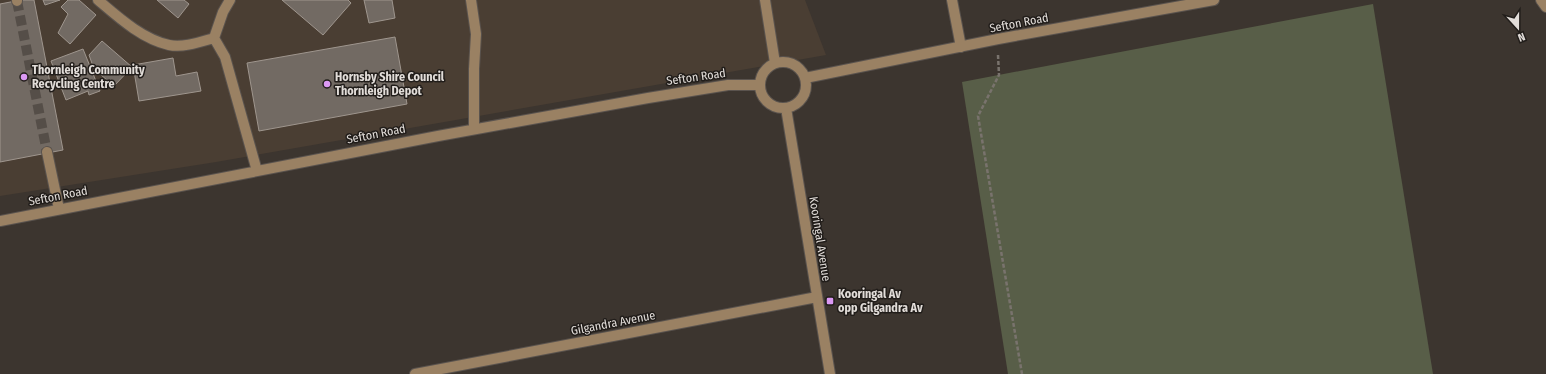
<svg xmlns="http://www.w3.org/2000/svg" width="1546" height="374" font-family="'Fira Sans Condensed',sans-serif">
	<rect width="100%" height="100%" fill="#3c352f"/>
	<path fill="#4a3e33" d="M 0,0 L 805,0 L 826,55 L 216,162 L 0,196 Z"/>
	<path fill="#585e48" d="M 1373,4 L 1433,374 L 1008,374 L 962,82 Z"/>
	<path fill="#726a63" stroke="#9f968e" d="M 21,0 L 34,0 L 63,150 L 0,162 L 0,4 Z
		M 43,0 L 60,0 L 45,5 Z
		M 68,0 L 79,0 L 96,15 L 70,44 L 58,33 L 68,14 L 61,7 Z
		M 157,0 L 184,0 L 189,4 L 178,18 Z
		M 282,0 L 348,0 L 351,3 L 323,35 Z
		M 364,0 L 392,0 L 395,18 L 369,23 Z
		M 395,37 L 407,104 L 259,131 L 247,63 Z
		M 102,41 L 132,67 L 114,86 L 94,69 L 89,55 Z
		M 83,49 L 100,91 L 89,95 L 88,91 L 66,100 L 51,61 Z
		M 173,58 L 176,76 L 197,72 L 201,91 L 139,101 L 133,65 Z"/>
	<g fill="none" stroke-linecap="round" stroke-linejoin="round">
		<path stroke="#554e48" stroke-width="10" stroke-dasharray="10 5" stroke-linecap="butt" d="M 17,1 L 47,152"/>
		<g stroke="#5a534e" stroke-width="12">
			<path id="minor" d="M 17,0 L 17,1
				M 98,0 C 118,17 142,39 169,45 C 183,48 200,42 214,38
				M 230,0 L 223,12 L 214,38 L 225,57 L 257,171
				M 471,0 L 476,34 L 474,69 L 474,129
				M 765,0 L 775,63
				M 952,0 L 961,47
				M 1541,0 L 1546,7
				M760 85a23 23 0 1 1 46 0a23 23 0 1 1-46 0Z
				M 805,78 L 998,39 L 1214,0
				M 786,108 L 830,374
				M 47,152 L 59,209
				M 0,221 L 438,136 L 648,98 L 728,85 L 759,85
				M 415,374 L 817,297"/>
		</g>
		<path stroke="#79736d" stroke-width="2.5" stroke-dasharray="4 2" stroke-linecap="butt" d="M 998,55 L 999,75 L 978,116 L 1022,374"/>
		<use href="#minor" stroke="#9a8163" stroke-width="10"/>
	</g>
	<g fill="#dc99f4" stroke="#211d1a" stroke-width="1.5">
		<circle cx="24" cy="77" r="4"/>
		<circle cx="327" cy="84" r="4"/>
		<rect x="826" y="297" width="8" height="8" rx="2"/>
	</g>
	<g text-anchor="middle" stroke-width="3" stroke-linejoin="round" paint-order="stroke">
		<g font-size="12" fill="#e2ddd9" stroke="#211d1a">
			<text transform="translate(1019 23) rotate(-11)" y="4">Sefton Road</text>
			<text transform="translate(696 77) rotate(-8)" y="4">Sefton Road</text>
			<text transform="translate(376 134) rotate(-11)" y="4">Sefton Road</text>
			<text transform="translate(58 196) rotate(-11)" y="4">Sefton Road</text>
			<text transform="translate(820 239) rotate(81)" y="4">Kooringal Avenue</text>
			<text transform="translate(613 323) rotate(-11)" y="4">Gilgandra Avenue</text>
		</g>
		<g font-size="12" font-weight="bold" fill="#e2ddd9" stroke="#211d1a" text-anchor="start">
			<text x="32" y="74">Thornleigh Community<tspan x="32" dy="14">Recycling Centre</tspan></text>
			<text x="335" y="81">Hornsby Shire Council<tspan x="335" dy="14">Thornleigh Depot</tspan></text>
			<text x="838" y="298">Kooringal Av<tspan x="838" dy="14">opp Gilgandra Av</tspan></text>
		</g>
	</g>
	<g transform="translate(1518 28) rotate(159)" stroke="#211d1a" stroke-width="3" paint-order="stroke">
	<path d="M0-3L7 15L0 10L-7 15Z" fill="#e2ddd9"/>
	<text y="-6" font-size="11" font-weight="bold" text-anchor="middle" fill="#e2ddd9">N</text>
	</g>
</svg>
